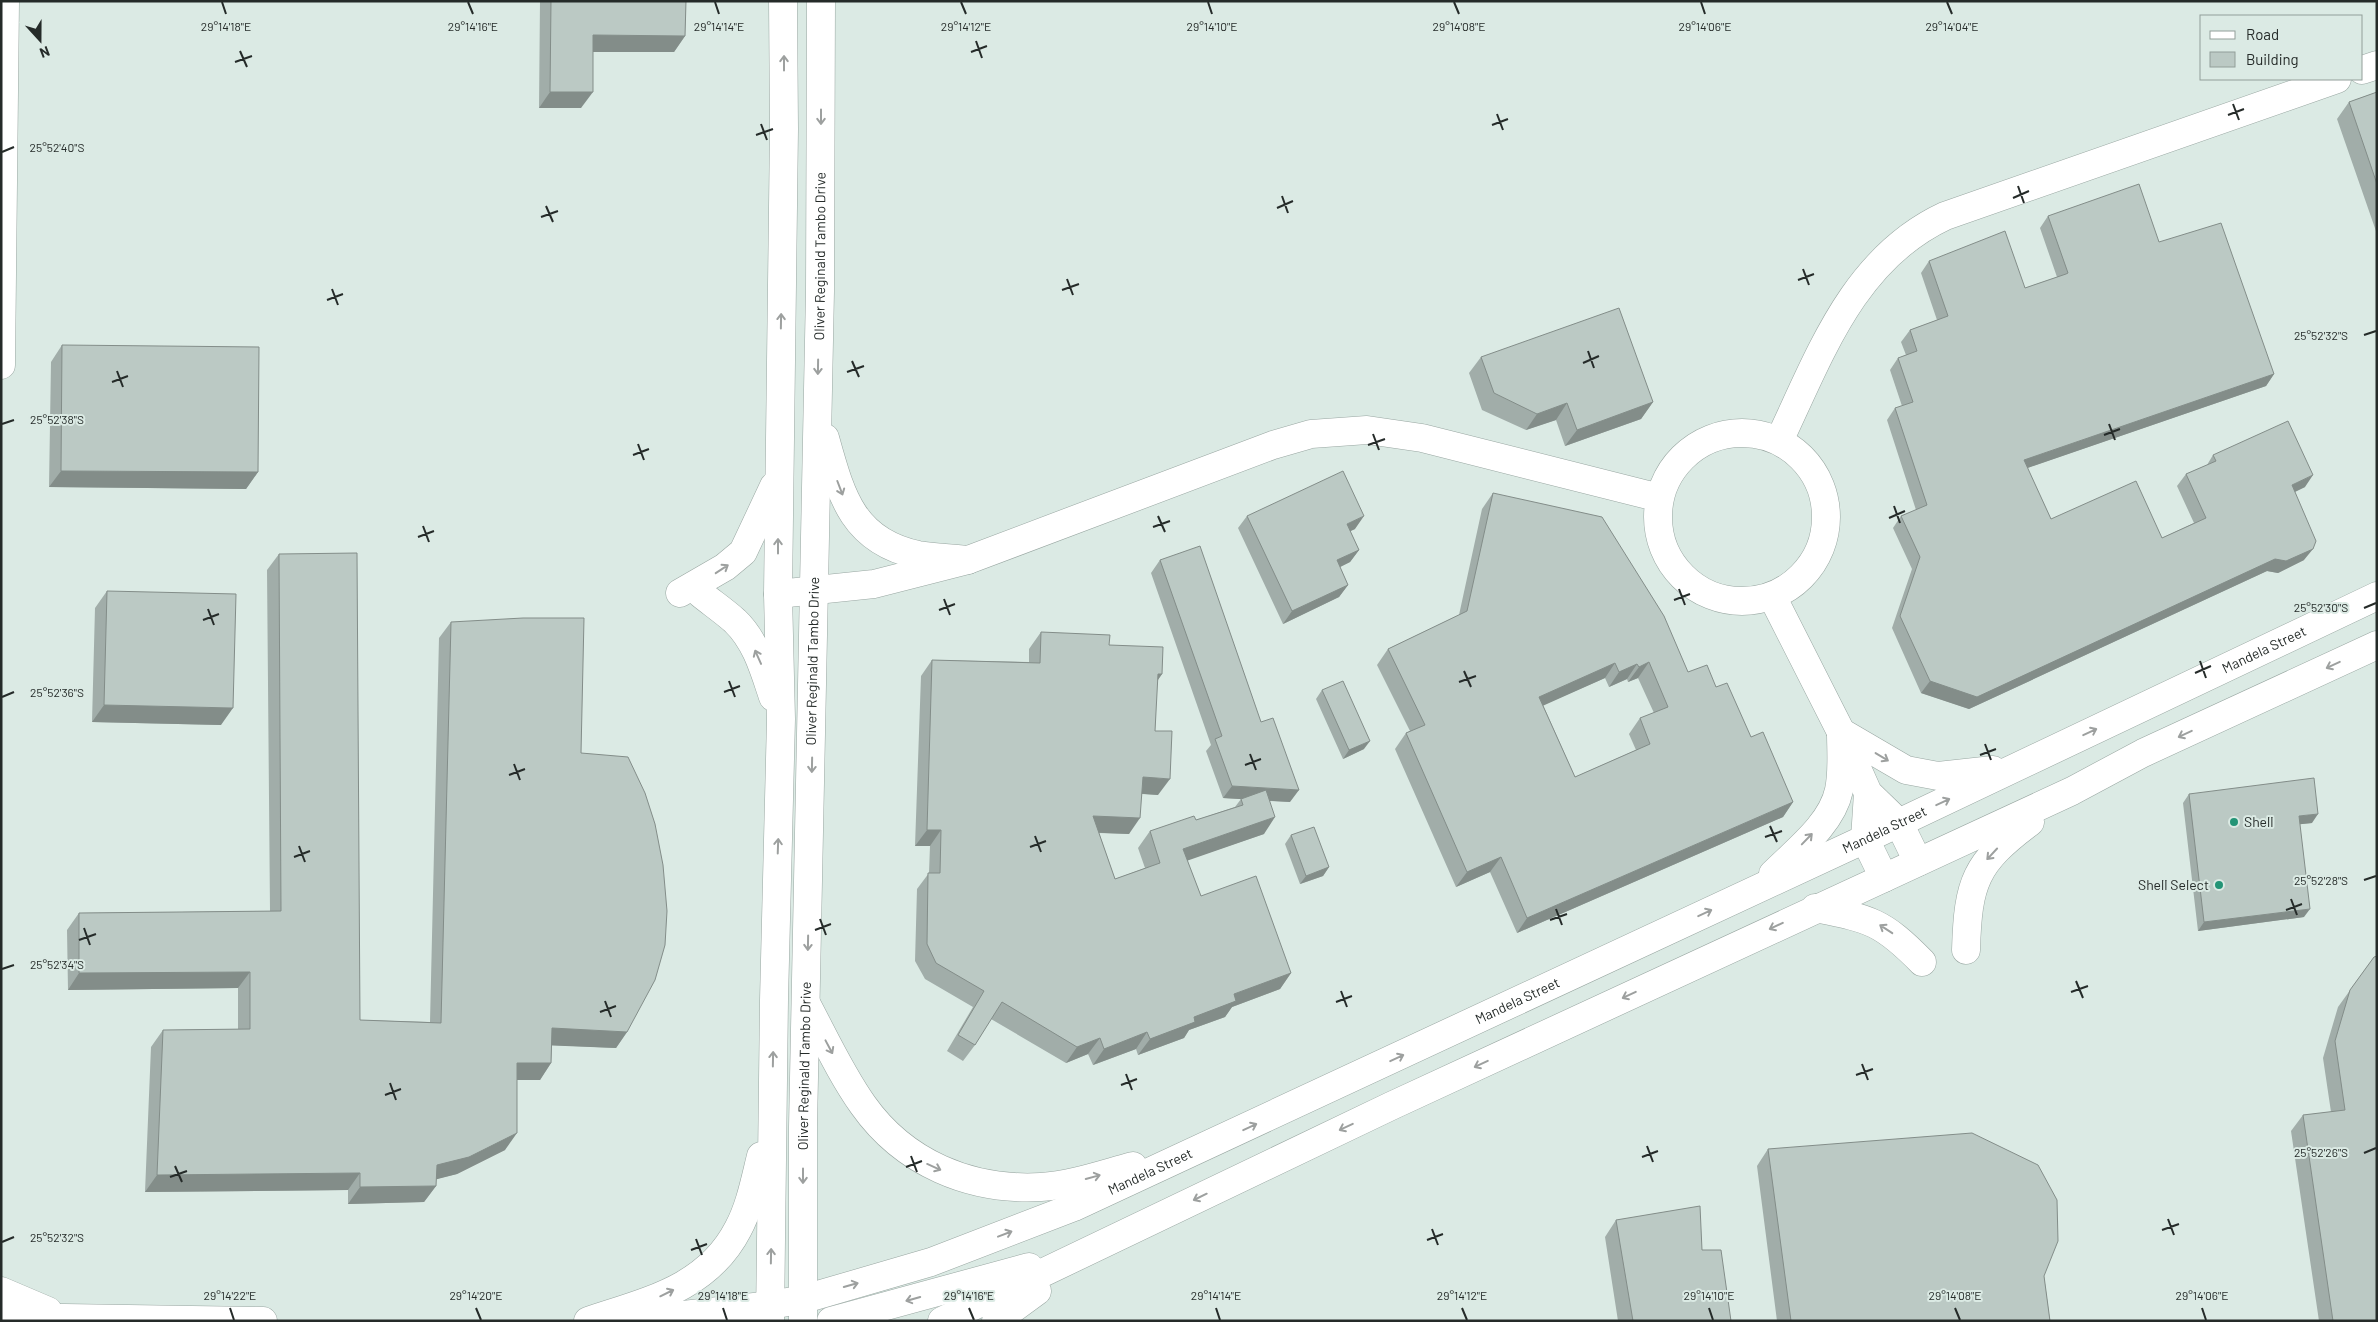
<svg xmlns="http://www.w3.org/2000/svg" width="2378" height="1322" font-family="Barlow,sans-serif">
	<rect width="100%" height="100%" fill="#dbeae4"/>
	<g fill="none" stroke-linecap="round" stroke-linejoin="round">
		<g stroke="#98a6a1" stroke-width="29">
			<path id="minor" d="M 2362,70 L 2377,65
				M 1,365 L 5,1
				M1658 517a84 84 0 1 1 168 0a84 84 0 1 1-168 0Z
				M 1779,441 C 1820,355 1853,259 1945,216 L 2337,79
				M 778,594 L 874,584 L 968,560 L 1273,445 L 1311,434 L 1367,430 L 1422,438 L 1660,498
				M 1772,596 L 1841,732 L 1868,793 L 1899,823 L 1918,862
				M 1868,793 L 1865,839 L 1884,878"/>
		</g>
		<g stroke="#98a6a1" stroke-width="29">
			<g id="major">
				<path d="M 825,438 C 841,495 852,541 918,555 C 934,558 951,558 968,560"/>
				<path d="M 680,593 L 725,567 L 743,552 L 774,486"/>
				<path d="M 701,594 C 712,603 724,611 735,621 C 756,641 764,670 773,697"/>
				<path d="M 1841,732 L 1906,770 L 1938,776 L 1993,770"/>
				<path d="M 1773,874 C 1796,851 1832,824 1839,790 C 1843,771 1841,751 1841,732"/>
				<path d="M 1815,908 C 1870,919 1882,921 1922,962"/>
				<path d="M 1966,950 C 1968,882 1975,863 2030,822"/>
				<path d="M 807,1005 C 825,1039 841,1074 863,1105 C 904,1163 970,1191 1041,1187 C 1072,1185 1103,1174 1133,1166"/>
				<path d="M 1,1291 L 48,1311"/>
				<path d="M 1,1317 L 263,1321"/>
				<path d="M 588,1321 C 647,1301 707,1289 738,1229 C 750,1207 755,1180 761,1156"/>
				<path id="s1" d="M 630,1321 L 771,1305 L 804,1299 L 931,1262 L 1074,1207 L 1865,839 L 2377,596"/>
				<path d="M 770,1321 L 774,1000 L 781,719 L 778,594 L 784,129 L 783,1"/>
				<path id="s2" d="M 803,1321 L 803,1127 L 820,291 L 821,1"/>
				<path d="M 831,1321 L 1029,1267"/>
				<path d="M 942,1321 L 1391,1106 L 2072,791 L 2143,753 L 2377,645"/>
				<path d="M 996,1321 L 1037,1291"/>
			</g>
		</g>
		<use href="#minor" stroke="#fff" stroke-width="28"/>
		<use href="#major" stroke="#fff" stroke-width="28"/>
	</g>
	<path fill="#a1ada9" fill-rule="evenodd" d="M 540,1 L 686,1 L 685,36 L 674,52 L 593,52 L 581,108 L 539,108 Z
		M 2377,92 L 2377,234 L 2337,119 L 2349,102 Z
		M 2048,216 L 2159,242 L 2274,374 L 2266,386 L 2027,468 L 2051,519 L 2162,538 L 2194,523 L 2177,486 L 2186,474 L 2207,465 L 2213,455 L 2305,487 L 2295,492 L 2304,560 L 2278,573 L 2267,571 L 1969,709 L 1921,693 L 1892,628 L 1912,569 L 1893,528 L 1901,516 L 1916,510 L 1887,420 L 1895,408 L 1902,406 L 1890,370 L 1898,358 L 1906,355 L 1901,342 L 1910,330 L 1937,320 L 1921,273 L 1929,261 L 2025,288 L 2057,277 L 2040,228 Z
		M 62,345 L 258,472 L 246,489 L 49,487 L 51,362 Z
		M 1481,357 L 1653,402 L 1641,419 L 1565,446 L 1556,420 L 1526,430 L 1482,410 L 1469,373 Z
		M 1493,493 L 1688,672 L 1716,687 L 1751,737 L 1793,802 L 1783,817 L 1517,933 L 1490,872 L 1456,887 L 1395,749 L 1406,733 L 1410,731 L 1377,665 L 1388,649 L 1459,615 L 1482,509 ZM 1605,678 L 1609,687 L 1627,679 L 1628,682 L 1638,678 L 1654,713 L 1640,718 L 1629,734 L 1636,750 L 1575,777 L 1543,705 Z
		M 1247,516 L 1355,529 L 1350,531 L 1359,550 L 1350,562 L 1340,567 L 1348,585 L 1339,597 L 1283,624 L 1238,528 Z
		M 279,554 L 360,1020 L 430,1022 L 439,638 L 451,622 L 581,753 L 627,1032 L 616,1048 L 552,1045 L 551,1063 L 540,1080 L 517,1080 L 505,1150 L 457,1174 L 436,1179 L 436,1186 L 424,1202 L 348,1204 L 348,1190 L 145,1192 L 151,1047 L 163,1030 L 238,1029 L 238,988 L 68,990 L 67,930 L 79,913 L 270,911 L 267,570 Z
		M 1160,560 L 1261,722 L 1290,802 L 1270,801 L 1264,834 L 1187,860 L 1201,896 L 1291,973 L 1280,989 L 1232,1007 L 1225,1017 L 1189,1030 L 1184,1038 L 1138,1055 L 1136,1049 L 1093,1065 L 1088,1054 L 1066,1063 L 991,1019 L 975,1045 L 963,1061 L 947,1051 L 973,1007 L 925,979 L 915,961 L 917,889 L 929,873 L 930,846 L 915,846 L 921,676 L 932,660 L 1029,662 L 1029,649 L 1041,632 L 1109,645 L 1162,674 L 1157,681 L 1155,731 L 1158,795 L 1142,794 L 1129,834 L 1099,833 L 1115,879 L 1145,868 L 1138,848 L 1150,831 L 1196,820 L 1235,807 L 1241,799 L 1223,798 L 1206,751 L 1211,745 L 1151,573 Z
		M 107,591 L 221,725 L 92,722 L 95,608 Z
		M 1322,690 L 1364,749 L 1343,759 L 1316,699 Z
		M 2189,794 L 2312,823 L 2300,824 L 2304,917 L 2198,931 L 2183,803 Z
		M 1291,835 L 1329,867 L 1323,876 L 1300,884 L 1285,844 Z
		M 2374,957 L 2377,1321 L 2319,1321 L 2291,1131 L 2303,1115 L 2331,1112 L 2323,1058 L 2338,1007 Z
		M 1768,1149 L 2044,1276 L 2050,1321 L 1777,1321 L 1757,1166 Z
		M 1616,1220 L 1702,1250 L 1731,1321 L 1618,1321 L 1605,1237 Z"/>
	<path fill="#838d89" d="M 593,35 L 685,36 L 674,52 L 582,52 Z
		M 550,92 L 593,92 L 581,108 L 539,108 Z
		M 2274,374 L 2266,386 L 2016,472 L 2024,460 Z
		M 1653,402 L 1641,419 L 1565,446 L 1577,430 Z
		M 1567,403 L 1556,420 L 1526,430 L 1537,414 Z
		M 61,471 L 258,472 L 246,489 L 49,487 Z
		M 2313,475 L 2305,487 L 2284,497 L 2292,485 Z
		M 1364,516 L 1355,529 L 1338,537 L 1347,524 Z
		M 2313,549 L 2304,560 L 2278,573 L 2267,571 L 1969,709 L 1921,693 L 1930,681 L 2275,559 Z
		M 1359,550 L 1350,562 L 1328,573 L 1337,560 Z
		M 1348,585 L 1339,597 L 1283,624 L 1292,611 Z
		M 1649,662 L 1638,678 L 1628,682 L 1639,667 Z
		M 1615,663 L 1605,678 L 1529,712 L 1539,697 Z
		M 1637,664 L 1627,679 L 1609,687 L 1619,672 Z
		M 1158,674 L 1162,674 L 1151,690 Z
		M 104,705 L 233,708 L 221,725 L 92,722 Z
		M 1370,741 L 1364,749 L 1343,759 L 1349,750 Z
		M 1143,777 L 1170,779 L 1158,795 L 1132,793 Z
		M 1232,786 L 1299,790 L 1290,802 L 1223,798 Z
		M 1793,802 L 1783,817 L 1517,933 L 1527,918 Z
		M 2318,814 L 2312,823 L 2293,825 L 2299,816 Z
		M 1093,816 L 1140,818 L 1129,834 L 1081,832 Z
		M 1275,817 L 1264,834 L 1172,866 L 1183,849 Z
		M 927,830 L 941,830 L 930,846 L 915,846 Z
		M 1501,857 L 1490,872 L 1456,887 L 1467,872 Z
		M 1329,867 L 1323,876 L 1300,884 L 1306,876 Z
		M 2310,909 L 2304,917 L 2198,931 L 2204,922 Z
		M 250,972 L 238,988 L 68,990 L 79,973 Z
		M 1291,973 L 1280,989 L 1232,1007 L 1225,1017 L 1189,1030 L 1184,1038 L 1138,1055 L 1150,1039 L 1194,1017 L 1234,994 Z
		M 552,1028 L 627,1032 L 616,1048 L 540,1045 Z
		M 1147,1032 L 1136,1049 L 1093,1065 L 1104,1049 Z
		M 1100,1038 L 1088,1054 L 1066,1063 L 1077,1047 Z
		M 517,1063 L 551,1063 L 540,1080 L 505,1080 Z
		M 517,1133 L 505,1150 L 457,1174 L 426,1182 L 437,1165 Z
		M 360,1173 L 348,1190 L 145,1192 L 157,1175 Z
		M 436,1186 L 424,1202 L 348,1204 L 360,1187 Z"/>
	<path fill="#bbc9c4" stroke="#838d89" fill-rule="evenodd" d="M 551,1 L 686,1 L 685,36 L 593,35 L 593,92 L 550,92 Z
		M 2377,92 L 2377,184 L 2349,102 Z
		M 2139,184 L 2159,242 L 2221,223 L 2274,374 L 2024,460 L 2051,519 L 2136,481 L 2162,538 L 2206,518 L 2186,474 L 2216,461 L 2213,455 L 2288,421 L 2313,475 L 2292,485 L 2316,541 L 2313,549 L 2286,561 L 2275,559 L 1977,697 L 1930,681 L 1900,616 L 1920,557 L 1901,516 L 1927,505 L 1895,408 L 1913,402 L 1898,358 L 1917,351 L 1910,330 L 1948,316 L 1929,261 L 2005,231 L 2025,288 L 2066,274 L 2068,273 L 2048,216 Z
		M 1619,308 L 1653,402 L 1577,430 L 1567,403 L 1537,414 L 1494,393 L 1481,357 Z
		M 62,345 L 259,347 L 258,472 L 61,471 Z
		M 1343,471 L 1364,516 L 1347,524 L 1359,550 L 1337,560 L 1348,585 L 1292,611 L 1247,516 Z
		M 1493,493 L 1602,517 L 1664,616 L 1688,672 L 1707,665 L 1716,687 L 1727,683 L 1751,737 L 1763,732 L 1793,802 L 1527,918 L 1501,857 L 1467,872 L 1406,733 L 1425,725 L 1388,649 L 1467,611 ZM 1649,662 L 1668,707 L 1640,718 L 1650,744 L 1575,777 L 1539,697 L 1615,663 L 1619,672 L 1637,664 L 1639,667 Z
		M 1200,546 L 1261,722 L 1273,718 L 1299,790 L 1232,786 L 1215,739 L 1222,736 L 1160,560 Z
		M 357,553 L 360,1020 L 441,1023 L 451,622 L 523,618 L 584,618 L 581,753 L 628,757 L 645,793 L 655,824 L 663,865 L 667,911 L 665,945 L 655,980 L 627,1032 L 552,1028 L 551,1063 L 517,1063 L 517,1133 L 469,1157 L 437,1165 L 436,1186 L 360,1187 L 360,1173 L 157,1175 L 163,1030 L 250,1029 L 250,972 L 79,973 L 79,913 L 281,911 L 279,554 Z
		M 107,591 L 236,594 L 233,708 L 104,705 Z
		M 1041,632 L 1110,635 L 1109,645 L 1163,647 L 1162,674 L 1158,674 L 1155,731 L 1172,731 L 1170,779 L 1143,777 L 1140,818 L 1093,816 L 1115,879 L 1160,863 L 1150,831 L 1194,816 L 1196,820 L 1243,805 L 1241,799 L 1266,790 L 1275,817 L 1183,849 L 1201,896 L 1256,876 L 1291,973 L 1234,994 L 1236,1001 L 1194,1017 L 1195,1022 L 1150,1039 L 1147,1032 L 1104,1049 L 1100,1038 L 1077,1047 L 1002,1002 L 975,1045 L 958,1035 L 984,991 L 936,963 L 927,944 L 928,873 L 940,873 L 941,830 L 927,830 L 932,660 L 1040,663 Z
		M 1343,681 L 1370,741 L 1349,750 L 1322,690 Z
		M 2314,778 L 2318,814 L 2299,816 L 2310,909 L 2204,922 L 2189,794 Z
		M 1314,827 L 1329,867 L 1306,876 L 1291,835 Z
		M 2377,956 L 2377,1321 L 2333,1321 L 2303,1115 L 2345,1110 L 2335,1041 L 2350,990 L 2374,957 Z
		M 1972,1133 L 2038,1165 L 2057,1200 L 2058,1241 L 2044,1276 L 2050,1321 L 1791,1321 L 1768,1149 Z
		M 1700,1206 L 1702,1250 L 1721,1250 L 1731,1321 L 1633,1321 L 1616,1220 Z"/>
	<defs><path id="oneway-shaft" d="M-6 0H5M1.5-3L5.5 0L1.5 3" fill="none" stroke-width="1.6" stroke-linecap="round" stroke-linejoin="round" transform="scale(1.25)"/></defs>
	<g stroke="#9da09f">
		<use href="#oneway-shaft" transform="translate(784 63) rotate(-90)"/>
		<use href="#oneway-shaft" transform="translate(821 117) rotate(90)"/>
		<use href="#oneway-shaft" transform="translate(781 321) rotate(-89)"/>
		<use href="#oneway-shaft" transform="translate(818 367) rotate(91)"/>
		<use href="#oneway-shaft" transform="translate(840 488) rotate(69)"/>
		<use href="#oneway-shaft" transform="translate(778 546) rotate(-90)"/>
		<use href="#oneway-shaft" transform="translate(722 569) rotate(-33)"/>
		<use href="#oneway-shaft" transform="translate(758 657) rotate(-114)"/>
		<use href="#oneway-shaft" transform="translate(2333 665) rotate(155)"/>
		<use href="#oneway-shaft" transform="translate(2090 732) rotate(-25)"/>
		<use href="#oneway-shaft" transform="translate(2185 734) rotate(155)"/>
		<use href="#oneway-shaft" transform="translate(1882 757) rotate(31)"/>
		<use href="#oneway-shaft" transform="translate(812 765) rotate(91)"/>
		<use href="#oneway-shaft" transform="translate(1943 802) rotate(-25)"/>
		<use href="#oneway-shaft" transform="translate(1807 839) rotate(-46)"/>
		<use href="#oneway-shaft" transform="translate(778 846) rotate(-88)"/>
		<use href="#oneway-shaft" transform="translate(1992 854) rotate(133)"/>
		<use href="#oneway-shaft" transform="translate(1705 913) rotate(-25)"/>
		<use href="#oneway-shaft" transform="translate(1776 926) rotate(155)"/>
		<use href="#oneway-shaft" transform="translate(1886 929) rotate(-147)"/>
		<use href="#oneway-shaft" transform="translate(808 943) rotate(91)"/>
		<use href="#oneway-shaft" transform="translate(1629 995) rotate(155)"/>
		<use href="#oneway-shaft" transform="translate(829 1047) rotate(62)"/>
		<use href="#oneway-shaft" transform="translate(1397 1058) rotate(-25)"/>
		<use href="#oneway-shaft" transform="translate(773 1059) rotate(-89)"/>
		<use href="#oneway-shaft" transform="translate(1481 1064) rotate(155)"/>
		<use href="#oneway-shaft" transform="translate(1250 1127) rotate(-25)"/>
		<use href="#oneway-shaft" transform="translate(1346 1127) rotate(155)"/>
		<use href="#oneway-shaft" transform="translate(934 1167) rotate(24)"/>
		<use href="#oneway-shaft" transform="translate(803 1176) rotate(90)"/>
		<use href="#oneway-shaft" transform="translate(1093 1177) rotate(-15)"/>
		<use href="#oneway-shaft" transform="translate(1200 1197) rotate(154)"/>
		<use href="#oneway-shaft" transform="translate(1005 1234) rotate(-21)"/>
		<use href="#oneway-shaft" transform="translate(771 1256) rotate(-89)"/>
		<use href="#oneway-shaft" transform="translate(851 1285) rotate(-16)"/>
		<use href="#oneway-shaft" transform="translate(667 1293) rotate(-26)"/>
		<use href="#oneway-shaft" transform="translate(913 1299) rotate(164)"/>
	</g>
	<path fill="none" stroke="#252b29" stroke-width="2" d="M 222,2 L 226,14M 468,2 L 473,14M 715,2 L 719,14M 961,2 L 966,14M 1208,2 L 1212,14M 1454,2 L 1459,14M 1701,2 L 1705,14M 1947,2 L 1952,14M 976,41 L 982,58M 240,51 L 247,67M 971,52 L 987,46M 235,62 L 252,56M 2233,104 L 2239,120M 1497,114 L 1503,130M 2228,115 L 2244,109M 761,124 L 767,140M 1492,125 L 1508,119M 756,135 L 773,129M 2,152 L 14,147M 2018,186 L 2024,203M 1282,196 L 1288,213M 2013,198 L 2029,191M 546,206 L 553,222M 1277,208 L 1293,201M 541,217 L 558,211M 1803,269 L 1809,285M 1067,279 L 1073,295M 1798,280 L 1814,274M 332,289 L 338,305M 1062,290 L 1079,284M 327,300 L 343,294M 2364,335 L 2376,331M 1588,351 L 1594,368M 852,361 L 859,377M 1583,363 L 1599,356M 117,371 L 123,387M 847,372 L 864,366M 112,382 L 128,376M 2,424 L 14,420M 2109,424 L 2115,440M 1373,434 L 1379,450M 2104,435 L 2120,429M 638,444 L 644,460M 1368,445 L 1385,439M 633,455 L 649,449M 1894,506 L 1900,523M 1158,516 L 1165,532M 1889,518 L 1905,511M 423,526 L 429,542M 1153,527 L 1170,521M 418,537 L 434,531M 1679,589 L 1685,605M 944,599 L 950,615M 1674,600 L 1690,594M 2364,608 L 2376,603M 208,609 L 214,625M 939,610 L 955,604M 203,620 L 219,614M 2200,661 L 2206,678M 1464,671 L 1471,687M 2195,673 L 2211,666M 729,681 L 735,697M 1459,682 L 1476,676M 724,692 L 740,686M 2,697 L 14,692M 1985,744 L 1991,760M 1250,754 L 1256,770M 1980,755 L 1996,749M 514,764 L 520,780M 1245,765 L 1261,759M 509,775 L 525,769M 1770,826 L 1777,842M 1035,836 L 1041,852M 1765,837 L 1782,831M 299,846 L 305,862M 1030,847 L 1046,841M 294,857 L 310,851M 2364,880 L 2376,876M 2291,899 L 2297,915M 1556,909 L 1562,925M 2286,910 L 2302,904M 820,919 L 826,935M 1550,920 L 1567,914M 84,928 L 90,945M 815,930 L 831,924M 79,940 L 96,934M 2,969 L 14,965M 2076,981 L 2083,998M 1341,991 L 1347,1007M 2071,992 L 2088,986M 605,1001 L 611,1017M 1336,1002 L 1352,996M 600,1012 L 616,1006M 1862,1064 L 1868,1080M 1126,1074 L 1132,1090M 1856,1075 L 1873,1069M 390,1083 L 396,1100M 1121,1085 L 1137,1079M 385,1095 L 401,1089M 1647,1146 L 1653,1162M 2364,1153 L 2376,1148M 911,1156 L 917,1172M 1642,1157 L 1658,1151M 175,1166 L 182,1182M 906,1167 L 922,1161M 170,1177 L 187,1171M 2168,1219 L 2174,1235M 1432,1229 L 1438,1245M 2162,1230 L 2179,1224M 696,1239 L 702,1255M 1427,1240 L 1443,1234M 2,1242 L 14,1237M 691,1250 L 707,1244M 230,1308 L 234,1320M 476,1308 L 481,1320M 723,1308 L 727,1320M 969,1308 L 974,1320M 1216,1308 L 1220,1320M 1462,1308 L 1467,1320M 1709,1308 L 1713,1320M 1955,1308 L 1960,1320M 2202,1308 L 2206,1320"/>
	<g fill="#239476" stroke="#dbeae4" stroke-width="2">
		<circle cx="2234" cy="822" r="5"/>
		<circle cx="2219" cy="885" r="5"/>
	</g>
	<g text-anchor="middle" stroke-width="4" stroke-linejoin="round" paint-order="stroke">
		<g font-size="14" fill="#252b29" stroke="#dbeae4">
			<text dy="5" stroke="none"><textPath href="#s2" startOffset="1065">Oliver Reginald Tambo Drive</textPath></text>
			<text dy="5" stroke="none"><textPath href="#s1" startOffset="1775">Mandela Street</textPath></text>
			<text dy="5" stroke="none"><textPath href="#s2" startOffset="660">Oliver Reginald Tambo Drive</textPath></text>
			<text dy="5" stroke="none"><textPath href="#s1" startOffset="1355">Mandela Street</textPath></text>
			<text dy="5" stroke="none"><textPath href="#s1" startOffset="950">Mandela Street</textPath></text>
			<text dy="5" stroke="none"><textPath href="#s2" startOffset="255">Oliver Reginald Tambo Drive</textPath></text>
			<text dy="5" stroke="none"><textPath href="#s1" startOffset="545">Mandela Street</textPath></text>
		</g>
		<g font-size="14" fill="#252b29" stroke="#dbeae4" text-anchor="start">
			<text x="2244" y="827">Shell</text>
			<text x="2209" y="890" text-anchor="end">Shell Select</text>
		</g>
	</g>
	<g font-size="12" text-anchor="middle" fill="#252b29" stroke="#dbeae4" stroke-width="4" stroke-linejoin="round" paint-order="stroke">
		<text x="226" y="31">29°14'18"E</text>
		<text x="473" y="31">29°14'16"E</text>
		<text x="719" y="31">29°14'14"E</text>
		<text x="966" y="31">29°14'12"E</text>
		<text x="1212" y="31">29°14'10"E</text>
		<text x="1459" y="31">29°14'08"E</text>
		<text x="1705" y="31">29°14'06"E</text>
		<text x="1952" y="31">29°14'04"E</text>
		<text x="57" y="152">25°52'40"S</text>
		<text x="2321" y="340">25°52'32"S</text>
		<text x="57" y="424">25°52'38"S</text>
		<text x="2321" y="612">25°52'30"S</text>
		<text x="57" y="697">25°52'36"S</text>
		<text x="2321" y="885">25°52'28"S</text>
		<text x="57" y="969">25°52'34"S</text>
		<text x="2321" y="1157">25°52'26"S</text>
		<text x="57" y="1242">25°52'32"S</text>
		<text x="230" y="1300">29°14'22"E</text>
		<text x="476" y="1300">29°14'20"E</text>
		<text x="723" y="1300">29°14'18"E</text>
		<text x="969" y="1300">29°14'16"E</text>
		<text x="1216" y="1300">29°14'14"E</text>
		<text x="1462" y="1300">29°14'12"E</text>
		<text x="1709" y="1300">29°14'10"E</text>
		<text x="1955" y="1300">29°14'08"E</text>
		<text x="2202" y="1300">29°14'06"E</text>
	</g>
	<rect width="2378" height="1322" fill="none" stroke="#252b29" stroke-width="5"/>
	<rect x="2200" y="15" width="162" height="65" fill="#dbeae4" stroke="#929e99"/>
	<rect x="2210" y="31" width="25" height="8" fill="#ffffff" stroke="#929e99"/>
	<text x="2246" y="40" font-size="15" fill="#252b29">Road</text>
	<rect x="2210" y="52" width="25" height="15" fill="#bbc9c4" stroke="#929e99"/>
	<text x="2246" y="65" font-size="15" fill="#252b29">Building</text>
	<g transform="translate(40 40) rotate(159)" stroke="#dbeae4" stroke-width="4" paint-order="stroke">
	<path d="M0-4L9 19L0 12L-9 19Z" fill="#252b29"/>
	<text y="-8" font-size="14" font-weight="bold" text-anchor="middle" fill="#252b29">N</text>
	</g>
</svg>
